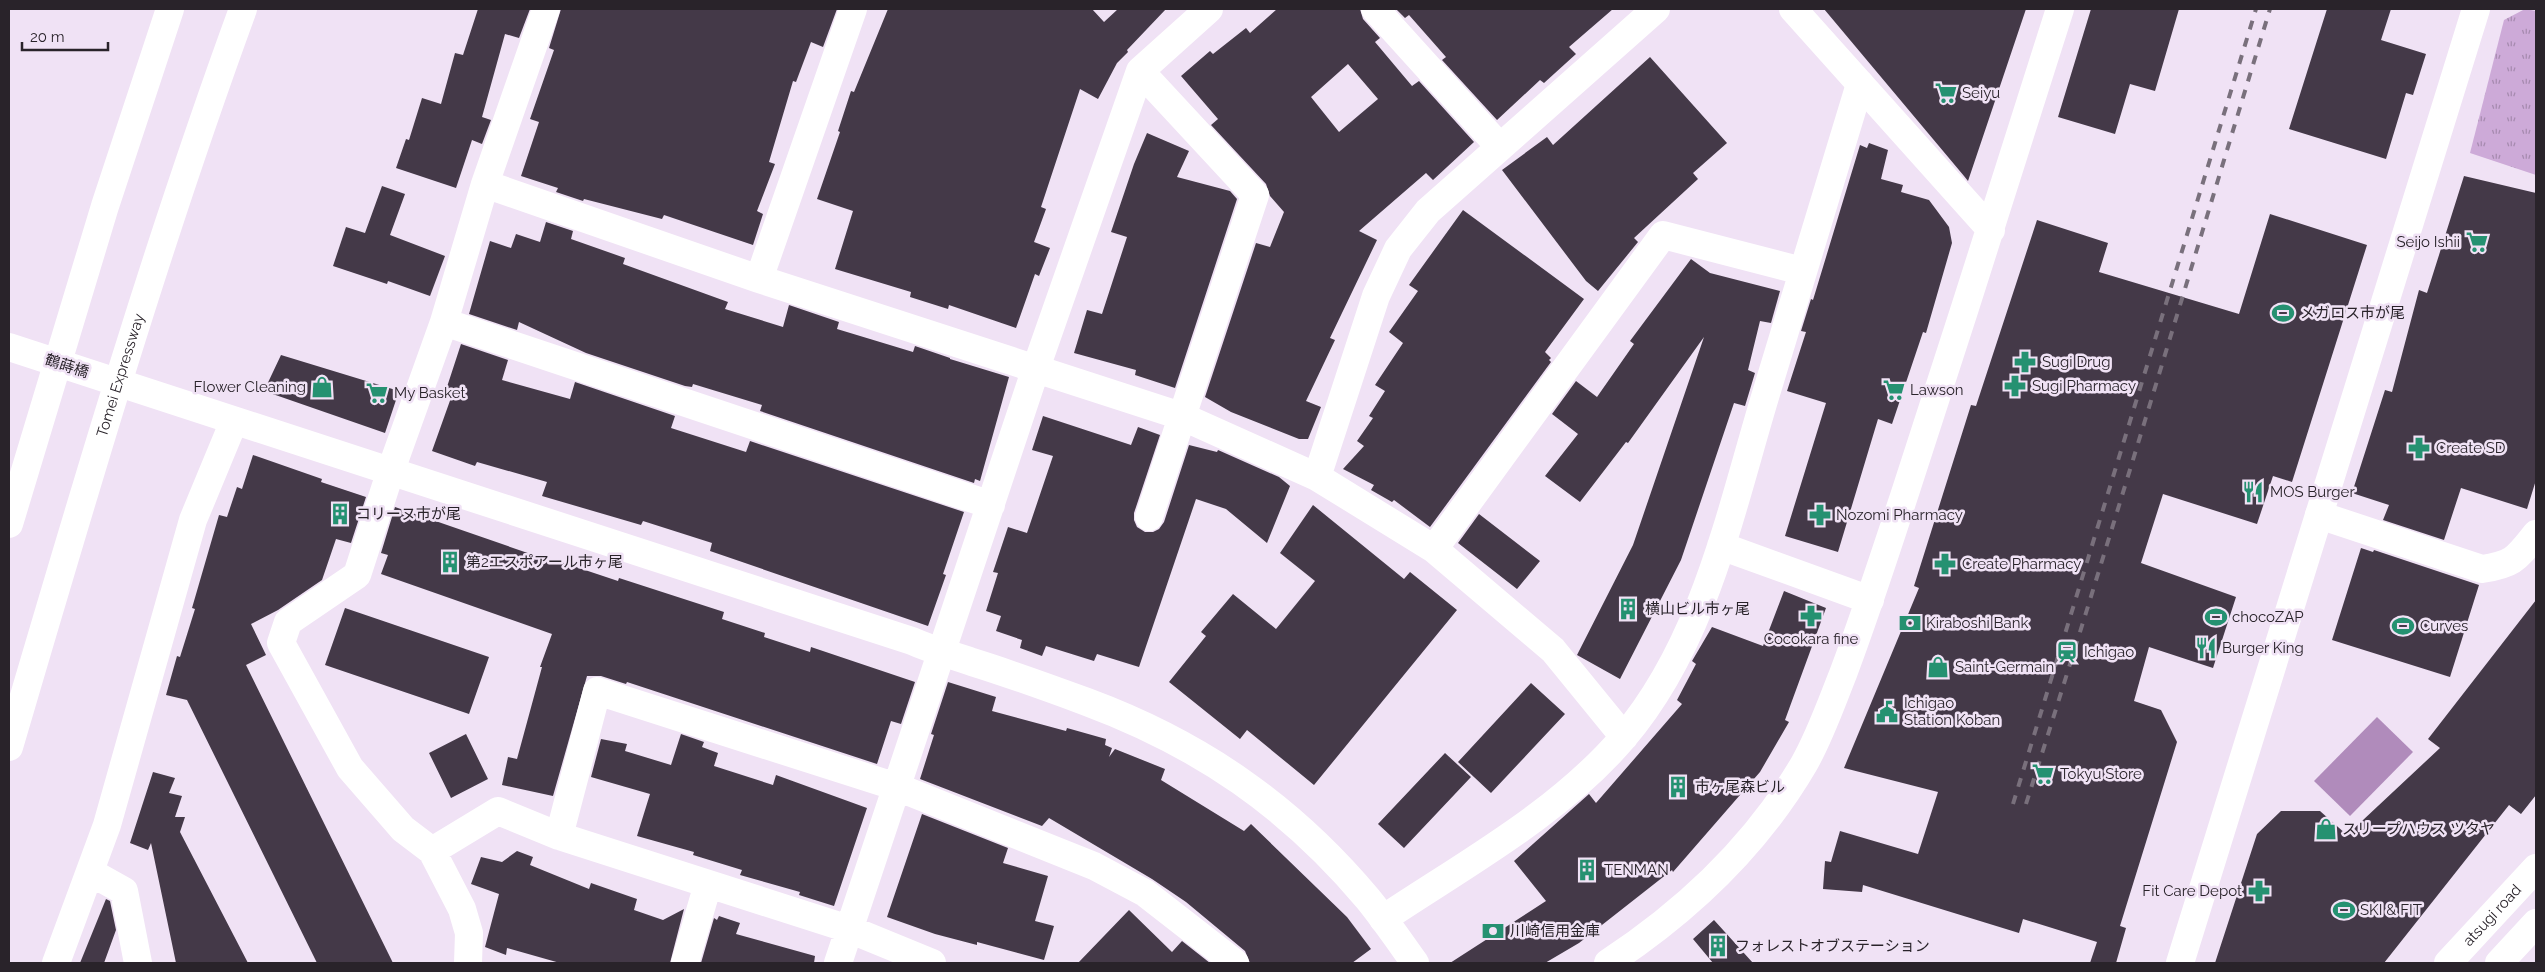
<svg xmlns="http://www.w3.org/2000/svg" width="2545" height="972" font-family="Raleway,'Noto Sans JP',sans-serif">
	<defs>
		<pattern id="grass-tufts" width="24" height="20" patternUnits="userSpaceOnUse" patternTransform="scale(1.25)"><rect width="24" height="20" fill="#cdaad8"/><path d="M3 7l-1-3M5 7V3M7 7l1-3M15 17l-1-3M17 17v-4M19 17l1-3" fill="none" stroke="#a68aaf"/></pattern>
	</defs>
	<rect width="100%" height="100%" fill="#f0e2f5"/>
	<path fill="url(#grass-tufts)" d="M 2525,9 L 2536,11 L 2536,175 L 2470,153 L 2504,20 Z"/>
	<path fill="#b08bbb" d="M 2377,717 L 2413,752 L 2350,816 L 2314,781 Z"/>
	<path fill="#443948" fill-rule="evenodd" d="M 478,9 L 530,9 L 519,38 L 505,34 L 482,117 L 491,120 L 482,144 L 472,140 L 456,188 L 396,168 L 406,139 L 409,140 L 422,98 L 441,104 L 455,53 L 463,55 Z
		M 561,9 L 837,9 L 823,47 L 811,42 L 796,82 L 793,81 L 769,162 L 775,164 L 757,211 L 763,214 L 753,245 L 664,215 L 662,219 L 584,199 L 583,201 L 556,192 L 558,188 L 521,176 L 539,122 L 530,119 L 554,50 L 549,48 Z
		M 888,9 L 1092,9 L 1104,22 L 1118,9 L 1166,9 L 1127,50 L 1128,52 L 1117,63 L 1098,99 L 1080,89 L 1041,207 L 1046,209 L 1034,242 L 1050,248 L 1039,276 L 1035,274 L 1016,328 L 949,305 L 948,309 L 910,297 L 911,292 L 835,269 L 853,211 L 817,199 L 840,132 L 838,131 L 851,91 L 854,92 Z
		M 1277,9 L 1360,9 L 1363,19 L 1380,38 L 1375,42 L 1412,86 L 1419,81 L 1474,142 L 1433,180 L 1426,173 L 1359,231 L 1377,240 L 1330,338 L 1335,340 L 1306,401 L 1321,407 L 1308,439 L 1299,439 L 1231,412 L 1205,397 L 1256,243 L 1270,247 L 1284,212 L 1270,196 L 1266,184 L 1211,125 L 1218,119 L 1181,76 L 1210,51 L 1213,54 L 1246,28 L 1250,33 ZM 1348,64 L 1378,99 L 1339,132 L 1311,97 Z
		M 1396,9 L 1613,9 L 1569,47 L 1576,54 L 1544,83 L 1540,80 L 1497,120 L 1442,60 L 1446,57 L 1409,15 L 1405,18 Z
		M 1824,9 L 2026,9 L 1968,181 L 1964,176 Z
		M 2091,9 L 2179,9 L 2155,91 L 2130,84 L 2115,134 L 2058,117 Z
		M 2327,9 L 2391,9 L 2381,40 L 2426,54 L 2413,95 L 2406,93 L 2386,159 L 2289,129 Z
		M 1650,57 L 1727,143 L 1693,173 L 1698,179 L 1634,238 L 1638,242 L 1598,291 L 1586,281 L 1502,170 L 1547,137 L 1553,145 Z
		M 1147,133 L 1189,151 L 1177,177 L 1230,191 L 1237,199 L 1175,388 L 1135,375 L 1136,370 L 1074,353 L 1087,310 L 1102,314 L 1127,237 L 1111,232 L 1134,164 Z
		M 1869,143 L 1888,150 L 1881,179 L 1903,185 L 1901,192 L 1929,200 L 1949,227 L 1952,243 L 1926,333 L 1923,332 L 1892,424 L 1878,419 L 1838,552 L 1785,536 L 1826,403 L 1787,391 L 1806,332 L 1801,331 L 1811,299 L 1813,300 L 1860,145 L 1867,148 Z
		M 2464,176 L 2536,193 L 2536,480 L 2527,509 L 2461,488 L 2444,540 L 2383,520 L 2389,505 L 2352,493 L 2385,390 L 2392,392 L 2419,290 L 2427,293 Z
		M 382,186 L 405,194 L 390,235 L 445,256 L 430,296 L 388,281 L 387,284 L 333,266 L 346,227 L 365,233 Z
		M 1463,210 L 1584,299 L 1545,352 L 1551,358 L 1549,360 L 1551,362 L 1430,527 L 1394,500 L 1392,502 L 1371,490 L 1374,485 L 1343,469 L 1364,446 L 1357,441 L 1373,418 L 1369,416 L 1385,391 L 1375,385 L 1403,343 L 1389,332 L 1418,291 L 1409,285 Z
		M 2270,214 L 2367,245 L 2292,482 L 2273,476 L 2257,524 L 2163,494 L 2141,563 L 2236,597 L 2213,668 L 2149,647 L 2134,701 L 2161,710 L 2177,742 L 2120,926 L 2126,928 L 2116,963 L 2090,963 L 2097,942 L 2023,919 L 2019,933 L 1863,885 L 1862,892 L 1823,889 L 1825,861 L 1831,862 L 1840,831 L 1918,854 L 1938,792 L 1844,768 L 1919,588 L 1914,586 L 1971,405 L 1976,406 L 2037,220 L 2108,243 L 2099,272 L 2239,314 Z
		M 546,222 L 573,231 L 571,239 L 625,258 L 623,264 L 728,302 L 725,309 L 783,327 L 789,305 L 839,322 L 837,329 L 913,352 L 915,346 L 950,358 L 950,359 L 1009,377 L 980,481 L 975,479 L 974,483 L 760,411 L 762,405 L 693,384 L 692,387 L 685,386 L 586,353 L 519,322 L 517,330 L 469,314 L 490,241 L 511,248 L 516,234 L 540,242 Z
		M 1691,259 L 1710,273 L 1780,291 L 1771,323 L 1760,321 L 1748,370 L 1755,373 L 1745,406 L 1734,403 L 1681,560 L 1620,679 L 1577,655 L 1633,545 L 1704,337 L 1628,443 L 1626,442 L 1580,502 L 1545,476 L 1578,434 L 1552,414 L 1576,381 L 1597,397 L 1634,344 L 1630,341 Z
		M 461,344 L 508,360 L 502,380 L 570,399 L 575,382 L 675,416 L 671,428 L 746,452 L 750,441 L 964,512 L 943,574 L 946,575 L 928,626 L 710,551 L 712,543 L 643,521 L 641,525 L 542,496 L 547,482 L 477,462 L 475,466 L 432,451 L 452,395 L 445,393 Z
		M 281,355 L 399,391 L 385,433 L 264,391 Z
		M 1043,416 L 1131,445 L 1138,427 L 1160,435 L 1134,513 L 1134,520 L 1137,527 L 1145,532 L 1153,532 L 1159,529 L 1164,522 L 1189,445 L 1217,452 L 1218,450 L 1279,477 L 1290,486 L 1267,543 L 1226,509 L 1196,499 L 1139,667 L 1097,654 L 1094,661 L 1046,646 L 1042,656 L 1020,648 L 1022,640 L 996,631 L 1001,616 L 986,611 L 998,573 L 993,572 L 1008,527 L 1027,533 L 1053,456 L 1032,450 Z
		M 253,455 L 322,479 L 321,482 L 366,497 L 351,543 L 336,539 L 322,580 L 278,610 L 251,624 L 266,655 L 246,665 L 393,963 L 317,963 L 187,700 L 166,695 L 177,656 L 180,657 L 195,609 L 192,608 L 219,515 L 227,517 L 237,487 L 242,489 Z
		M 1313,505 L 1404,579 L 1410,572 L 1457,610 L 1314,785 L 1247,730 L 1240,739 L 1169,682 L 1206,636 L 1201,632 L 1233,594 L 1276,629 L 1315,581 L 1280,553 Z
		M 395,507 L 548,560 L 549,558 L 618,581 L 619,578 L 724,612 L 722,619 L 765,633 L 764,637 L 810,652 L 811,647 L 915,682 L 901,724 L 891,721 L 877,764 L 627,682 L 626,684 L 601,676 L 587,676 L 553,796 L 502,785 L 508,757 L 517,759 L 542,667 L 540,667 L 552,634 L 381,574 L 388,555 L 381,553 Z
		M 1479,514 L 1540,561 L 1517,589 L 1458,543 Z
		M 2361,548 L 2373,552 L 2374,550 L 2479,585 L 2450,677 L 2332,640 Z
		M 1784,591 L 1826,608 L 1785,720 L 1789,722 L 1760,772 L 1673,872 L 1672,870 L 1579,943 L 1545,963 L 1450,963 L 1546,901 L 1514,861 L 1589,794 L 1596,803 L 1682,704 L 1677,700 L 1696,664 L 1692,661 L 1712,627 L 1763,646 Z
		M 2536,600 L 2536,795 L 2521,814 L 2509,805 L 2384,963 L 2215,963 L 2257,834 L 2281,811 L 2320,811 L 2347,835 L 2440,748 L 2428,739 Z
		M 345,608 L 489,657 L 469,714 L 325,665 Z
		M 948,682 L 996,697 L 992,711 L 1066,731 L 1067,728 L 1106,739 L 1105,745 L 1112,748 L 1109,757 L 1115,749 L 1165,769 L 1161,780 L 1244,831 L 1251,824 L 1347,917 L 1371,949 L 1352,963 L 1250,963 L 1245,951 L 1186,902 L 1152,879 L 1049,818 L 1042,826 L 920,779 L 934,735 L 931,734 Z
		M 1531,683 L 1565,714 L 1491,793 L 1458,762 Z
		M 466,734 L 488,779 L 451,798 L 429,753 Z
		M 681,734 L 704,742 L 702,747 L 718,753 L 714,766 L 773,785 L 776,775 L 867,808 L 834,906 L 799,895 L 800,892 L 740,875 L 742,870 L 693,855 L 694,852 L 637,836 L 650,794 L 591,777 L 601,739 L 627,744 L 625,751 L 671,765 Z
		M 1445,753 L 1471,777 L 1404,848 L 1378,824 Z
		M 153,772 L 175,778 L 169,793 L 182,796 L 175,817 L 185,817 L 180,832 L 248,963 L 176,963 L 151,843 L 148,850 L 130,843 Z
		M 922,814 L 1008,848 L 1003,863 L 1048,876 L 1035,921 L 1054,926 L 1044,960 L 977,942 L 977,945 L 935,934 L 887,917 Z
		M 517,851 L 533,857 L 530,865 L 589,889 L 591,883 L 637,899 L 634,910 L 663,920 L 684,909 L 670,963 L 560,963 L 507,948 L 506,955 L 485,947 L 499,894 L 471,884 L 481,857 L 502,862 Z
		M 106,899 L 110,901 L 116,930 L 104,963 L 80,963 Z
		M 1129,910 L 1172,952 L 1182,941 L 1210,963 L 1078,963 Z
		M 719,916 L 740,923 L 736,934 L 815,956 L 814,963 L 701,963 L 714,918 L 717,920 Z
		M 1714,920 L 1753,963 L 1713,963 L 1693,939 Z"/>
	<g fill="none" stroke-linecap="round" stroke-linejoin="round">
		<path stroke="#fff" stroke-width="28" d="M 1375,9 L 1499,146
			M 1140,71 L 1255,195 L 1149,517
			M 485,184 L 759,279 L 1181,416 L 1317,477 L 1434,549 L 1553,650 L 1624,737
			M 759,279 L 853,9
			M 444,322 L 991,505
			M 1317,477 L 1376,296 L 1398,249 L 1428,211 L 1656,9
			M 2319,515 L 2482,569 C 2514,564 2516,559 2536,534
			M 1721,546 L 1870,600
			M 1434,549 L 1663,235 L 1802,271
			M 559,836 L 597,691 L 897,787 L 1094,866 L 1145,893 L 1235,963
			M 432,851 L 498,811 L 559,836 L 849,929 L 932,963
			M 90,872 L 124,891 L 138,963
			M 1383,919 C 1465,864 1558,814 1623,738 C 1704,643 1730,513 1765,397 C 1796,292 1828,188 1860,84
			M 56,963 L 107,825 L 193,520 L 234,421
			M 468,963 L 469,933 L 462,909 L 432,851 L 403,829 L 350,768 L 281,643 L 288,622 L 357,575 L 391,470 L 444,322 L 485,184 L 546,9
			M 685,963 L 708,884
			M 838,963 L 1036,368 L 1140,71 L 1209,9"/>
		<path stroke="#fff" stroke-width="28" d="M 1793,9 L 1991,230
			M 9,347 L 912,641 C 932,650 952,655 972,662 C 1011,674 1049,688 1087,702 C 1200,744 1290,806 1368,899 C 1385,920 1400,942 1415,963
			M 1608,963 C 1687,911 1756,846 1804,764 C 1820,736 1831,704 1843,674 C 1866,613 1886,551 1906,490 C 1958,330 2010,169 2060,9
			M 2180,963 L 2476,9"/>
		<g stroke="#fff" stroke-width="28">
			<path d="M 9,524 L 105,206 L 170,9"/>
			<path id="s1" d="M 9,747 C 82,499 154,252 243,9"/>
			<path id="s2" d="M 2448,963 L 2536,868"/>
			<path d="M 2499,963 L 2536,923"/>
		</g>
		<path stroke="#79707c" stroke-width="4" stroke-dasharray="9 9" stroke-linecap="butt" d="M 2013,804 L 2256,9
			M 2026,804 C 2110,540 2189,274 2270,9"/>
	</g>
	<defs>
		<g id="supermarket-bare" transform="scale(1.725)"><path d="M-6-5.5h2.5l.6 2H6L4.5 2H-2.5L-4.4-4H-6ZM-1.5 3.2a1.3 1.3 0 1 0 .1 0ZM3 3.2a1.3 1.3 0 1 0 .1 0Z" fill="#259171" stroke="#f0e2f5" stroke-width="2.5" paint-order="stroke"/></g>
		<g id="stadium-bare" transform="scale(1.725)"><path d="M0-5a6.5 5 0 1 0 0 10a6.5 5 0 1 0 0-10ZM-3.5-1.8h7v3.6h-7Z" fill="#259171" stroke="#f0e2f5" stroke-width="2.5" paint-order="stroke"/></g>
		<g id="pharmacy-bare" transform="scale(1.725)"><path d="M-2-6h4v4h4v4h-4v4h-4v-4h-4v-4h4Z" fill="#259171" stroke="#f0e2f5" stroke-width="2.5" paint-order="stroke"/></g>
		<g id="shop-bare" transform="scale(1.725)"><path d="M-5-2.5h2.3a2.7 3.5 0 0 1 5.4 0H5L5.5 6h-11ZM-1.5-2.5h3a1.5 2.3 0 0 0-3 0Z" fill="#259171" stroke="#f0e2f5" stroke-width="2.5" paint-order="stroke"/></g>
		<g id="restaurant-bare" transform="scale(1.725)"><path d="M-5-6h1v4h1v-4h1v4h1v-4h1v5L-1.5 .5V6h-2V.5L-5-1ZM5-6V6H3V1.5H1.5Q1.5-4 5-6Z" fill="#259171" stroke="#f0e2f5" stroke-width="2.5" paint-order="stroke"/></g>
		<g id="building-bare" transform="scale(1.725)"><path d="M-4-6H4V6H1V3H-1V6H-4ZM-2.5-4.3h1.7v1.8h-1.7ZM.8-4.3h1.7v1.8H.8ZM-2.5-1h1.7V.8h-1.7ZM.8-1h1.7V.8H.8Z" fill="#259171" stroke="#f0e2f5" stroke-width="2.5" paint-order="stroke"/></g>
		<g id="bank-bare" transform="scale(1.725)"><path d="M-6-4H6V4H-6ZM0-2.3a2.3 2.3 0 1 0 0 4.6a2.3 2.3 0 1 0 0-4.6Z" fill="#259171" stroke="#f0e2f5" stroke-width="2.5" paint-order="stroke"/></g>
		<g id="station-bare" transform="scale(1.725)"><path d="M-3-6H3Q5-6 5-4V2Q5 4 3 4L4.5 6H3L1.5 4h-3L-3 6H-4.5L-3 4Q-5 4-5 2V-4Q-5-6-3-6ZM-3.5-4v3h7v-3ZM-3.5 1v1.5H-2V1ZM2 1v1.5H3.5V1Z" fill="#259171" stroke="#f0e2f5" stroke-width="2.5" paint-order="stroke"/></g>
		<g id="civic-bare" transform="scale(1.725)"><path d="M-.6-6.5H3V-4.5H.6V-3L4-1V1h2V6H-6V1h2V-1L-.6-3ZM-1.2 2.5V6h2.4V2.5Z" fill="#259171" stroke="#f0e2f5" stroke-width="2.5" paint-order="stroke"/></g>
	</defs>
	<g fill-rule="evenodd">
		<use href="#supermarket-bare" x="1946" y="93"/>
		<use href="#supermarket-bare" x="2477" y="242"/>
		<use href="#stadium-bare" x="2283" y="313"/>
		<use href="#pharmacy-bare" x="2025" y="362"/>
		<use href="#pharmacy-bare" x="2015" y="386"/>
		<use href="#shop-bare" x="322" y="387"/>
		<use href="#supermarket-bare" x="1894" y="390"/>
		<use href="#supermarket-bare" x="377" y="393"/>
		<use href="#pharmacy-bare" x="2419" y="448"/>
		<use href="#restaurant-bare" x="2253" y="492"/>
		<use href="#building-bare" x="340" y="514"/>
		<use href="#pharmacy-bare" x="1820" y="515"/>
		<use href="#building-bare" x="450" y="562"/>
		<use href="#pharmacy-bare" x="1945" y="564"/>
		<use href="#building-bare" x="1628" y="609"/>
		<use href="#pharmacy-bare" x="1811" y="616"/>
		<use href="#stadium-bare" x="2216" y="617"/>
		<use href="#bank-bare" x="1910" y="623"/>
		<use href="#stadium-bare" x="2403" y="626"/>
		<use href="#restaurant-bare" x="2206" y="648"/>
		<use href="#station-bare" x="2067" y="652"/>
		<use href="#shop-bare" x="1938" y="667"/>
		<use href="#civic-bare" x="1887" y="712"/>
		<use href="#supermarket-bare" x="2043" y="774"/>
		<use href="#building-bare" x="1678" y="787"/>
		<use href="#shop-bare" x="2326" y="829"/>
		<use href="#building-bare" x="1587" y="870"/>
		<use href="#pharmacy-bare" x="2259" y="891"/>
		<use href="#stadium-bare" x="2344" y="910"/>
		<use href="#bank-bare" x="1493" y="931"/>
		<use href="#building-bare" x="1718" y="946"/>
	</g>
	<g text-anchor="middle" stroke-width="5" stroke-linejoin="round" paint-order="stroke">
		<g font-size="15" fill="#29232a" stroke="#f0e2f5" text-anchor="start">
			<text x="1962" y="98">Seiyu</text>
			<text x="2460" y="247" text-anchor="end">Seijo Ishii</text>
			<text x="2300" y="318">メガロス市が尾</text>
			<text x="2042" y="367">Sugi Drug</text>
			<text x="2032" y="391">Sugi Pharmacy</text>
			<text x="306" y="392" text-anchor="end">Flower Cleaning</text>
			<text x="1910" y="395">Lawson</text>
			<text x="394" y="398">My Basket</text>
			<text x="2436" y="453">Create SD</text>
			<text x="2270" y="497">MOS Burger</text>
			<text x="356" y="519">コリーヌ市が尾</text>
			<text x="1836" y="520">Nozomi Pharmacy</text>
			<text x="466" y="567">第2エスポアール市ヶ尾</text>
			<text x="1962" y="569">Create Pharmacy</text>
			<text x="1645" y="614">横山ビル市ヶ尾</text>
			<text x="2232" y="622">chocoZAP</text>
			<text x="1926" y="628">Kiraboshi Bank</text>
			<text x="2420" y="631">Curves</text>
			<text x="1811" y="644" text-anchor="middle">Cocokara fine</text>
			<text x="2222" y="653">Burger King</text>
			<text x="2084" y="657">Ichigao</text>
			<text x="1955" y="672">Saint-Germain</text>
			<text x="1904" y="708">Ichigao<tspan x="1904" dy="17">Station Koban</tspan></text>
			<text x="2060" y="779">Tokyu Store</text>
			<text x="1695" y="792">市ヶ尾森ビル</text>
			<text x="2342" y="834">スリープハウス ツタヤ</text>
			<text x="1604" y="875">TENMAN</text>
			<text x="2242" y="896" text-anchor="end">Fit Care Depot</text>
			<text x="2360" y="915">SKI &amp; FIT</text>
			<text x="1510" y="936">川崎信用金庫</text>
			<text x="1735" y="951">フォレストオブステーション</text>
		</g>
		<g font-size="15" fill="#29232a" stroke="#f0e2f5">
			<text transform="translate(67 366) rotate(18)" y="5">鶴蒔橋</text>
			<text dy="5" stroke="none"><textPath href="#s1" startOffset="388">Tomei Expressway</textPath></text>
			<text dy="5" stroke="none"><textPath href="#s2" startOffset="65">atsugi road</textPath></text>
		</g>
	</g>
	<rect width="2545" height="972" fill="none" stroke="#29232a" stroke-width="20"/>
	<path d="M22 42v8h86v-8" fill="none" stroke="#29232a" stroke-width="2.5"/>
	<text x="30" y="42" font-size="15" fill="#29232a" stroke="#f0e2f5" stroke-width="4" paint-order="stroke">20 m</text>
</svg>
